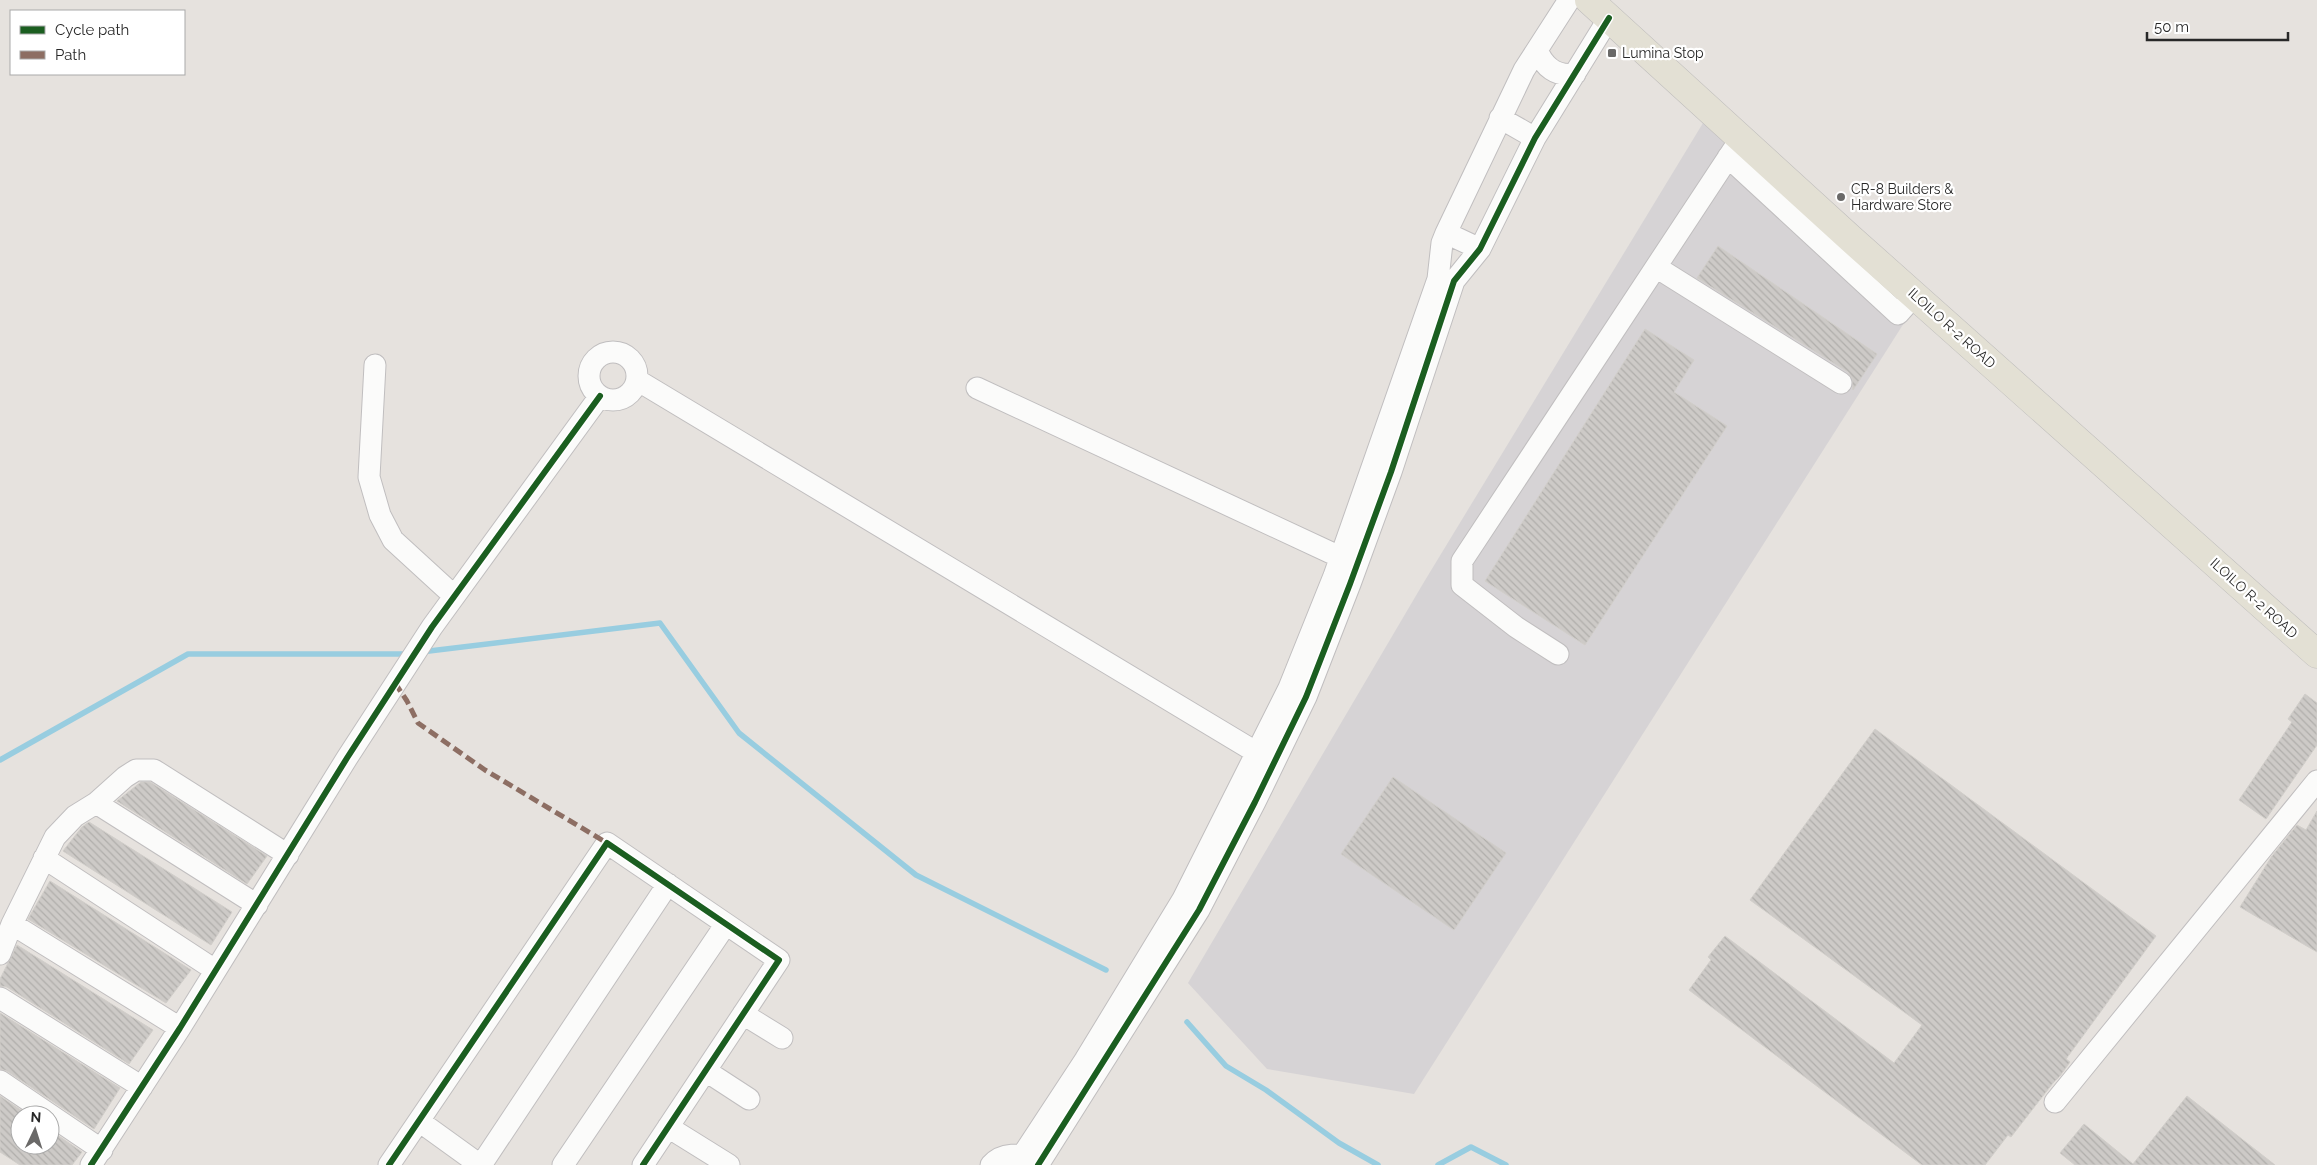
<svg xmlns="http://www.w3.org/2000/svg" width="2317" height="1165" font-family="Raleway,sans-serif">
	<defs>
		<pattern id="building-back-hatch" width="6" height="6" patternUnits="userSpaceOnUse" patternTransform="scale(1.25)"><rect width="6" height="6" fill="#cdcac7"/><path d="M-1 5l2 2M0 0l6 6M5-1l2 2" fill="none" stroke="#b0aeab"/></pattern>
	</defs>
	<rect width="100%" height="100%" fill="#e6e2de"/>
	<path fill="#d6d3d5" d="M 1703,123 L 1911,312 L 1414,1094 L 1267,1069 L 1188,983 L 1424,582 Z"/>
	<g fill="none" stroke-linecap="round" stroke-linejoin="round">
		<path stroke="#98cde0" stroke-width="5.5" d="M 421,652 L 660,623 L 739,733 L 916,875 L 1106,970
			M 0,760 L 188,654 L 407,654
			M 1187,1022 L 1226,1066 L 1266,1090 L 1339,1143 L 1378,1165
			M 1438,1165 L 1471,1147 L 1506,1165"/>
	</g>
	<path fill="url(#building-back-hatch)" stroke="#d1ceca" d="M 1718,246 L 1877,354 L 1853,390 L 1852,378 L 1848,372 L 1697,278 Z
		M 1645,329 L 1694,360 L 1674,392 L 1727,426 L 1585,645 L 1485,581 Z
		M 2305,694 L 2317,703 L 2317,745 L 2266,819 L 2239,800 L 2292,722 L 2288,719 Z
		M 1875,729 L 2156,936 L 2066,1059 L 2070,1062 L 2060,1076 L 2053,1083 L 2011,1137 L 2008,1135 L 1985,1165 L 1922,1165 L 1689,990 L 1711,960 L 1708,957 L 1725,936 L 1894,1063 L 1922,1025 L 1750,900 Z
		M 1393,777 L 1506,853 L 1454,930 L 1341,854 Z
		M 141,782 L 150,782 L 267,856 L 247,884 L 117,801 Z
		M 2317,811 L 2317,952 L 2240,907 L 2272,856 L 2297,825 L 2306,830 Z
		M 89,822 L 232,912 L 211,945 L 63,851 L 82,827 Z
		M 50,881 L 191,970 L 166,1003 L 28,919 Z
		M 17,945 L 153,1030 L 129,1064 L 7,987 L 0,986 L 0,979 Z
		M 0,1013 L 120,1088 L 94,1129 L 7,1071 L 0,1069 Z
		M 0,1096 L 28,1115 L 20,1115 L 20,1145 L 50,1145 L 50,1130 L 82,1152 L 72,1165 L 20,1165 L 0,1152 Z
		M 2187,1096 L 2275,1165 L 2075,1165 L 2060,1153 L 2084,1124 L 2133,1164 Z"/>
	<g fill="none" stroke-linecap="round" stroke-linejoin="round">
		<g stroke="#c0bebf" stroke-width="23">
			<path id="minor" d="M 1537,50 C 1544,67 1556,77 1575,74
				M 1500,118 L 1535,138
				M 1728,157 L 1898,314 L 1915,295
				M 1446,233 L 1480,249
				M 1656,267 L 1841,383
				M589 376a24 24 0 1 1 48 0a24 24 0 1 1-48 0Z
				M 375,365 L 369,477 L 380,515 L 393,540 L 453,595
				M 637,380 L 1269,760
				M 977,388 L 1340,557
				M 1558,654 L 1516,627 L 1462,585 L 1462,561 L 1741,138
				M 96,803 L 257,905
				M 44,858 L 215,970
				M 12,924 L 180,1028
				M 0,954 L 12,924 L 55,837 L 75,816 L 96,803 L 125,777 L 136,770 L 154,770 L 288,855
				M 0,998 L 142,1087
				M 743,1014 L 782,1038
				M 706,1071 L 749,1099
				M 0,1081 L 102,1150
				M 2055,1102 L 2317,781
				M 419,1121 L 480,1165
				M 668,1127 L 729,1165
				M 1022,1156 L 1085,1060 L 1183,899 L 1289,688 L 1334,576 L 1438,279 L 1442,243 L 1446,233 L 1524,70 L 1569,0
				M 91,1165 L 180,1028 L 347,758 L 432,627 L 600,396
				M 389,1165 L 607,843 L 779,960 L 643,1165
				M 481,1165 L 668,884
				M 563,1165 L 726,924
				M 991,1165 C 1002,1153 1021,1152 1033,1162
				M 1038,1165 L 1199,910 L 1255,802 L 1306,697 L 1350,584 L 1391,472 L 1454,281 L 1480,249 L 1535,138 L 1609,18"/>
		</g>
		<g stroke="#bfbdbc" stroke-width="29">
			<path id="major" d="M 1589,0 L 1850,238 L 2317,654"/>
		</g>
		<use href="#minor" stroke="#fbfbfa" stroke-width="21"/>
		<use href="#major" stroke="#e3e0d4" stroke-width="28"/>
		<path stroke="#8d6e63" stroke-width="5" stroke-dasharray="10 5" stroke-linecap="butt" d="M 395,683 L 407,701 L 418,723 L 485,770 L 607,843"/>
		<g stroke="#fff" stroke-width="9">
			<path id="cycleway" d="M 91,1165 L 180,1028 L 347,758 L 432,627 L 600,396
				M 389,1165 L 607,843 L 779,960 L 643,1165
				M 1038,1165 L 1199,910 L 1255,802 L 1306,697 L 1350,584 L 1391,472 L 1454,281 L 1480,249 L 1535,138 L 1609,18"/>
		</g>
		<use href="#cycleway" stroke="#1b5e20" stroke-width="6"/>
	</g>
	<g fill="#6a6968" stroke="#fff" stroke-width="2">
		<rect x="1607" y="48" width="10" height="10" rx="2.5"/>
		<circle cx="1841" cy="197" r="5"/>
	</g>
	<g text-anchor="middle" stroke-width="4.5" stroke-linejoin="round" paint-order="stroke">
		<g font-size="14" fill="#282828" stroke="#fff" text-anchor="start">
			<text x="1622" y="58">Lumina Stop</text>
			<text x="1851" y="194">CR-8 Builders &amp;<tspan x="1851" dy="16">Hardware Store</tspan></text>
		</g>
		<g font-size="14" fill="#282828" stroke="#fff">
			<text transform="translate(1952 328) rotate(42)" y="5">ILOILO R-2 ROAD</text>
			<text transform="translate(2254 598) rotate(42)" y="5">ILOILO R-2 ROAD</text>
		</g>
	</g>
	<rect x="10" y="10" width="175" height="65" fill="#ffffff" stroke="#a9a9a9"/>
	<rect x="20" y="26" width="25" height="8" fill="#1b5e20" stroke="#a9a9a9"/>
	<text x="55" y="35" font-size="15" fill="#282828">Cycle path</text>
	<rect x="20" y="51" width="25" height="8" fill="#8d6e63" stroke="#a9a9a9"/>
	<text x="55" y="60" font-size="15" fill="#282828">Path</text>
	<g transform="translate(35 1130) rotate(4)"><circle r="24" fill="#ffffff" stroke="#a9a9a9"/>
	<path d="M0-4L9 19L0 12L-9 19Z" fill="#6a6968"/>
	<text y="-8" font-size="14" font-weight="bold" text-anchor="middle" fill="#282828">N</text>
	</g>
	<path d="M2147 32v8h141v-8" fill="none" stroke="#282828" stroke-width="2.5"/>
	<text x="2154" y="32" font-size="15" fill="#282828" stroke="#ffffff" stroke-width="4" paint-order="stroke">50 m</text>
</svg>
